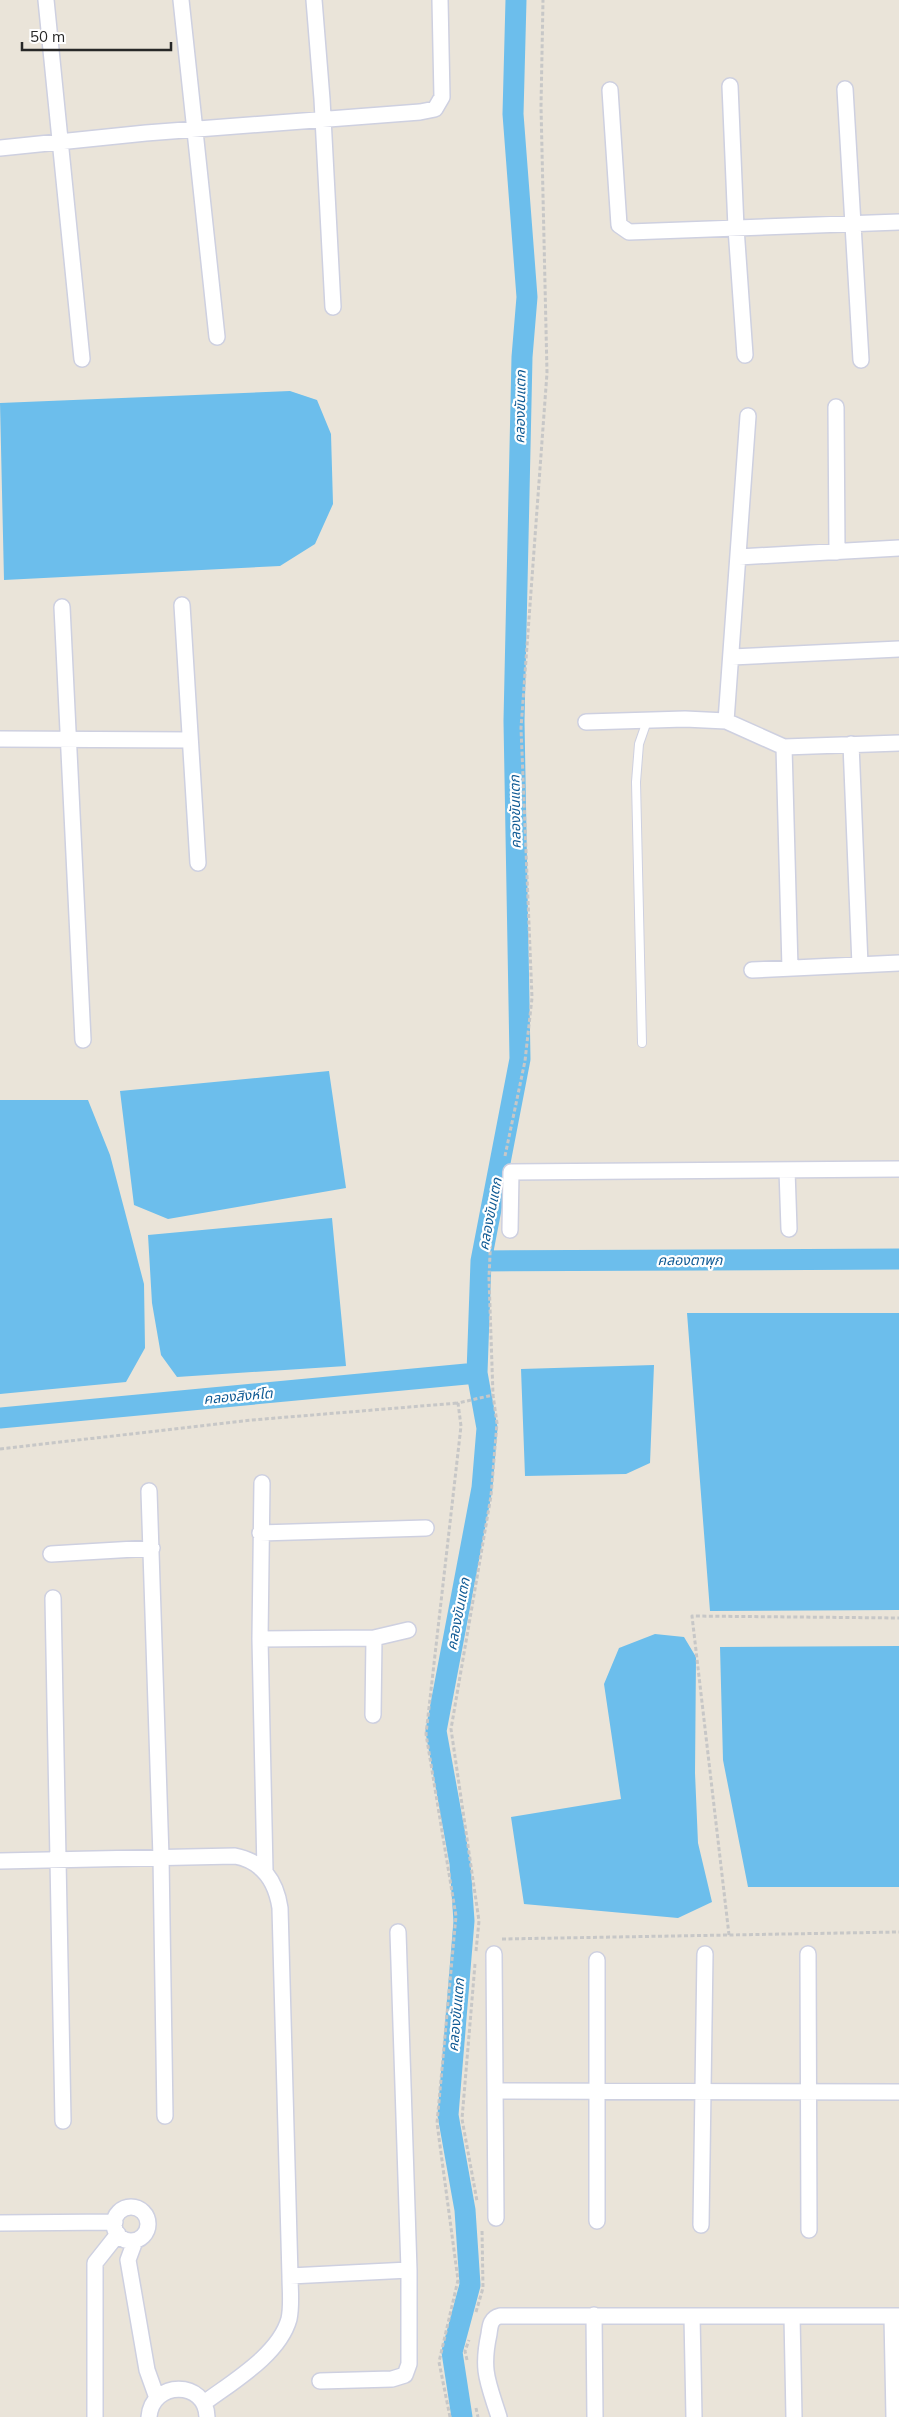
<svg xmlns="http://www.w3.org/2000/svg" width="899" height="2417" font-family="Mulish,'Noto Sans Thai',sans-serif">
	<rect width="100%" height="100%" fill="#eae4d9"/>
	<path fill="#6cbeec" d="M 290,391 L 317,400 L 331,434 L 333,504 L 315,544 L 280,566 L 4,580 L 0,403 Z
		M 329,1071 L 346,1188 L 168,1219 L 134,1205 L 120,1091 Z
		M 0,1100 L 88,1100 L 110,1155 L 144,1284 L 145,1348 L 126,1382 L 0,1394 Z
		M 332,1218 L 346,1366 L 177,1377 L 161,1355 L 152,1303 L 148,1235 Z
		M 687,1313 L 899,1313 L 899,1610 L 710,1611 Z
		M 654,1365 L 650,1463 L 626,1474 L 525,1476 L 521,1369 Z
		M 655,1634 L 684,1637 L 696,1657 L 695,1773 L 698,1843 L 712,1902 L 678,1918 L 524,1904 L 511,1817 L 621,1799 L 604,1684 L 619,1648 Z
		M 899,1646 L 899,1887 L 748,1887 L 723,1760 L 720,1647 Z"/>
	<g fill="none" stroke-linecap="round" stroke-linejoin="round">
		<path stroke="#6cbeec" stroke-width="21" d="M 481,1261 L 899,1259
			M 0,1418 L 477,1373
			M 462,2417 L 452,2352 L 470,2285 L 465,2210 L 448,2115 L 464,1921 L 460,1863 L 436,1731 L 482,1488 L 487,1428 L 477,1373 L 481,1261 L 520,1059 L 514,721 L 522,357 L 527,297 L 513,114 L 516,0"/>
		<g stroke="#ced0e0" stroke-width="10">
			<path id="lane" d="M 642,1043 L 636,782 L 639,744 L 647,721"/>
		</g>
		<g stroke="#ced0e0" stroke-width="18">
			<path id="street" d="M 46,0 L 82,359
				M 181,0 L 217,337
				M 314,0 L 322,99 L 333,307
				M 730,86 L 736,228 L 745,355
				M 845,89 L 861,360
				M 610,90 L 619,225 L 629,232 L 899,222
				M 0,148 L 146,133 L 420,112 L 435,109 L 442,97 L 440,0
				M 836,407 L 837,552
				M 739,557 L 899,548
				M 182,605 L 198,863
				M 62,607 L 83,1040
				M 732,657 L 899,649
				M 726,721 L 748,416
				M 586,722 L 685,719 L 726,721 L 784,747 L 899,743
				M 0,739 L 190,740
				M 851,744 L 860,965
				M 784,747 L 790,968
				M 752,970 L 899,963
				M 787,1170 L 789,1229
				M 510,1230 L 511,1172 L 899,1169
				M 262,1483 L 260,1639 L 265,1871
				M 149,1491 L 161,1857 L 165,2116
				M 260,1533 L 426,1528
				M 51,1554 L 152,1548
				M 53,1598 L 63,2121
				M 260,1639 L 374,1638 L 408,1630
				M 373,1715 L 374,1638
				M 0,1861 L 235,1856 C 262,1861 276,1881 280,1908 L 290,2276 C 290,2290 292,2305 289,2319 C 279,2355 232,2382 204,2403
				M 494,1954 L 496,2218
				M 808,1954 L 809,2230
				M 597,1960 L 597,2221
				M 495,2091 L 899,2092
				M114 2224a17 17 0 1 1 34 0a17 17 0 1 1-34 0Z
				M 0,2223 L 115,2222
				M 701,2225 L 705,1954
				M 135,2241 L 128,2260 L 147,2370 L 157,2398
				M 290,2276 L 409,2270
				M 594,2315 L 595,2417
				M 692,2316 L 694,2417
				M 792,2316 L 794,2417
				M 892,2316 L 894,2417
				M 320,2381 L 392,2379 L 405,2375 L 409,2364 L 409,2270 L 398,1932
				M 95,2417 L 95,2263 L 118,2234
				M 149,2417 C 152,2380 206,2380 207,2417
				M 499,2417 C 488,2382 481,2371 489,2334 C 490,2325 491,2318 500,2316 L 899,2316"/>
		</g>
		<path stroke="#c7c7c7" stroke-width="3" stroke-dasharray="4 2.5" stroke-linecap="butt" d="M 505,1156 L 525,1061 L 532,998 L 521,728 L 547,373 L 541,106 L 543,0
			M 0,1449 L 252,1420 L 458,1403
			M 729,1935 L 692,1616 L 899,1618
			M 502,1939 L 899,1932
			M 476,1951 L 479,1921 L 451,1729 L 491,1496 L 497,1423 L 493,1395 L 489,1278 L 491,1231
			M 475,1964 L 462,2119 L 477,2201
			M 476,2312 L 483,2288 L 482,2229
			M 467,2360 L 465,2351 L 469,2340
			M 476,2408 L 478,2417
			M 450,2417 L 439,2362 L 458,2280 L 437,2123 L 456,1916 L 426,1734 L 461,1426 L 458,1403 L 493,1395"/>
		<use href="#lane" stroke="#fff" stroke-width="8"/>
		<use href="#street" stroke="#fff" stroke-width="15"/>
	</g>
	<g text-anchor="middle" stroke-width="4.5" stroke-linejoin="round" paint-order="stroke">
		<g font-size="14" font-style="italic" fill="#0f5a94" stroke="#fff">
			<text transform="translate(520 407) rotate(-89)" y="5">คลองขันแตก</text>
			<text transform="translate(515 812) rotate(-91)" y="5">คลองขันแตก</text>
			<text transform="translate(490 1214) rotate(-79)" y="5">คลองขันแตก</text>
			<text x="690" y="1265">คลองตาพุก</text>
			<text transform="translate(238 1396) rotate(-5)" y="5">คลองสิงห์โต</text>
			<text transform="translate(458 1614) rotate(-79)" y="5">คลองขันแตก</text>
			<text transform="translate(456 2015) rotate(-85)" y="5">คลองขันแตก</text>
		</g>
	</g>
	<path d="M22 42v8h149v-8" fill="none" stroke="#272727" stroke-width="2.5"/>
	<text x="30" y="42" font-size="15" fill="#272727" stroke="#ffffff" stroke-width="4" paint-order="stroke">50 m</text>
</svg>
